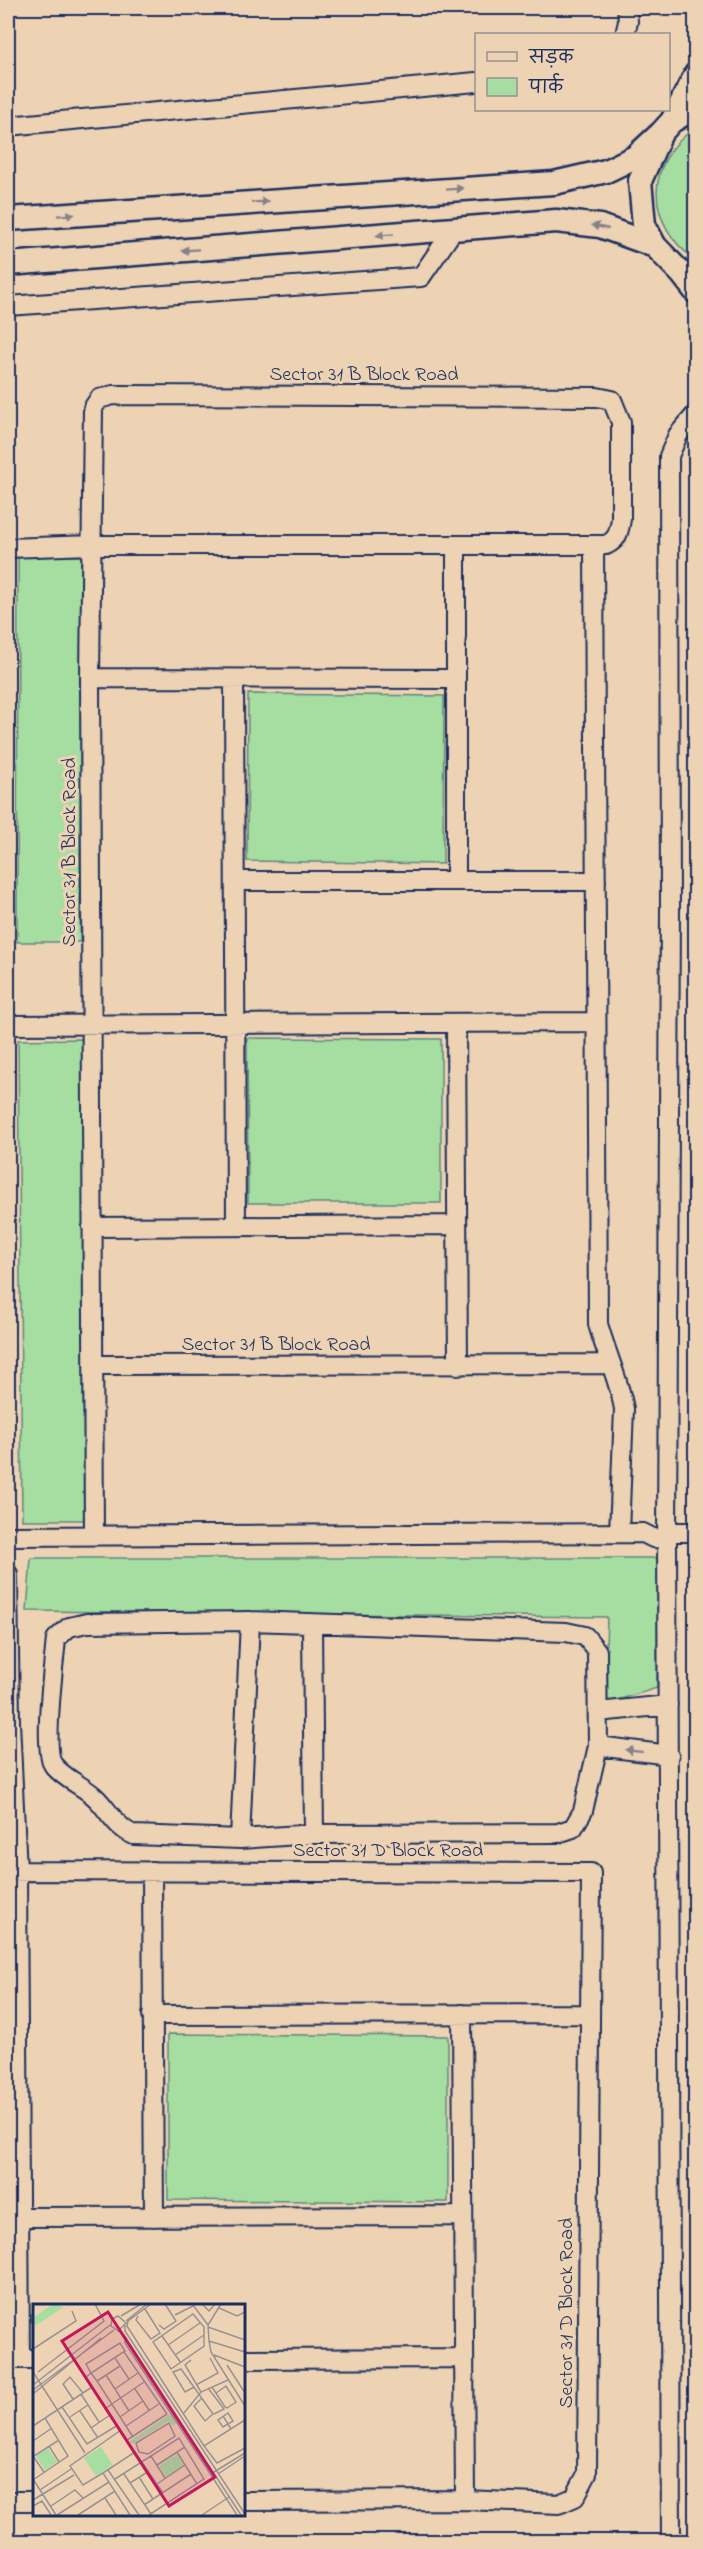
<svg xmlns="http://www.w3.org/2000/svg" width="703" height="2549" font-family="'Indie Flower','Playpen Sans Deva',sans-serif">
	<rect width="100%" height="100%" fill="#edd3b4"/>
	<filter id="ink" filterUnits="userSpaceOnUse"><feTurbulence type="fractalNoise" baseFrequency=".0167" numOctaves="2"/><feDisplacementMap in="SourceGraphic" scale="12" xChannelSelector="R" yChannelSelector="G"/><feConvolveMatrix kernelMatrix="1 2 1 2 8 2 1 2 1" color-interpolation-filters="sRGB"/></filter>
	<g filter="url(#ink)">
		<path fill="#a6dda0" stroke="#60867f" stroke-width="1.5" d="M 695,128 L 695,260 C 646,224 643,163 695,128 Z
			M 18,555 L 81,556 L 80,942 L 17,942 Z
			M 248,694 L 444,696 L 443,864 L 247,861 Z
			M 247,1038 L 441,1039 L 441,1203 L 248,1203 Z
			M 82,1039 L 86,1520 L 22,1520 L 18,1040 Z
			M 31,1558 L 658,1558 L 657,1688 L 604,1704 L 607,1617 L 27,1611 Z
			M 168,2034 L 448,2036 L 448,2202 L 168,2200 Z"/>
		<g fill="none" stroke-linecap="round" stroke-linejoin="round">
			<g stroke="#1b2f5e" stroke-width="22">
				<path id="minor" d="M 625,34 L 628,22 L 627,8
					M 8,126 L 476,82
					M 8,306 L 421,277 L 454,229
					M 456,545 L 456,881
					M 594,546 L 598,1324 C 606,1353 619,1380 624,1409 L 619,1533
					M 8,548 L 91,545 L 606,545 C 618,540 619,531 621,519 L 621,422 L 612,400 L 597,397 L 113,395 L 99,399 L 93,408 L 90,678 L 94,1535
					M 90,678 L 455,679
					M 234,679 L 236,1226
					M 235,881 L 596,881
					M 456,1023 L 458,1366
					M 8,1025 L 596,1022
					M 92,1227 L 457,1225
					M 93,1365 L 610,1364
					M 668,1532 L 696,1532
					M 8,1536 L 643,1533 L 653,1538 L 667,1539
					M 8,1574 L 10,1722 L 8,1722
					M 250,1621 L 566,1632 L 585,1636 L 597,1651 L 598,1746 L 583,1811 L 573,1828 L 558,1833 L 314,1834 L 240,1839 L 134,1835 C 116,1828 108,1809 95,1797 C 82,1785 66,1780 54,1766 C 42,1752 54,1662 56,1639 L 69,1627 L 87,1623 Z
					M 312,1625 L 314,1834
					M 598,1712 L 668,1705
					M 10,1722 L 17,1871 L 20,2359
					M 598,1746 L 669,1755
					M 240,1839 L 250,1621
					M 8,1871 L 591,1873 L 587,2474 L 575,2497 L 559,2504 L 465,2500 L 243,2501
					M 152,1871 L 154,2217
					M 462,2014 L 465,2500
					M 152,2015 L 589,2014
					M 19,2217 L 463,2216
					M 8,2359 L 34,2359
					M 243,2359 L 464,2358
					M 8,2501 L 34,2501
					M 671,2542 L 667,1539 L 670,909 L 669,456 L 678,435 L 696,414"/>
			</g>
			<g stroke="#1b2f5e" stroke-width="27">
				<path id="tertiary" d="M 696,107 L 672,121 L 661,133 L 640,181 L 644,225 L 655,246 L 682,274 L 696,292
					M 672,121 L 696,74
					M 8,219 L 554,183 L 606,171 L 635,157 L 661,133
					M 8,264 L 556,221 L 600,226 L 655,246"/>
			</g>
			<use href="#minor" stroke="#edd3b4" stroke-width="18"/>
			<use href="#tertiary" stroke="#edd3b4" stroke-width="22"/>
		</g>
		<defs><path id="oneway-solid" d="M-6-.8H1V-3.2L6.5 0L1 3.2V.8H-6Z" transform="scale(1.5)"/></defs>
		<g fill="#848189">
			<use href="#oneway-solid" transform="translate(455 189) rotate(-4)"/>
			<use href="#oneway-solid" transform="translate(260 202) rotate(-4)"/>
			<use href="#oneway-solid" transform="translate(66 215) rotate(-4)"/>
			<use href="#oneway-solid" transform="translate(600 227) rotate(-167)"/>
			<use href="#oneway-solid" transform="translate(385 235) rotate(176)"/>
			<use href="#oneway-solid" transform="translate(190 250) rotate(176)"/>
			<use href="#oneway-solid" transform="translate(634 1751) rotate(-173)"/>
		</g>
	</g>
	<g text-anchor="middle" stroke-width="6" stroke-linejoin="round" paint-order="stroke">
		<g font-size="20" fill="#1b2f5e" stroke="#edd3b4">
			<text x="364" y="380">Sector 31 B Block Road</text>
			<text transform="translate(68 852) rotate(-90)" y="7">Sector 31 B Block Road</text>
			<text x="276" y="1350">Sector 31 B Block Road</text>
			<text x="388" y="1856">Sector 31 D Block Road</text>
			<text transform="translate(565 2313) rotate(-90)" y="7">Sector 31 D Block Road</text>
		</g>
	</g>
	<g transform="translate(33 2304)">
		<rect width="212" height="212" fill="#edd3b4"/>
		<path d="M 20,0 L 31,3 L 0,23 L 0,14 ZM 137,110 L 143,119 L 140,122 L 136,117 L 99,140 L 97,137 ZM 68,143 L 80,161 L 63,172 L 51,154 ZM 15,144 L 24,158 L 12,166 L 3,152 ZM 144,150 L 151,161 L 133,173 L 126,162 Z" fill="#a6dda0"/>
		<path fill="none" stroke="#999192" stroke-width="1.5" d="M 118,0 L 95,17 L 94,22 L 171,142 L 212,116M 169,0 L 176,7 L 182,0M 188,0 L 175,21 L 176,37 L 178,48 L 212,102M 160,1 L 175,21M 186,4 L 204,12 L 212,8M 160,10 L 171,23 L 171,42 L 138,65 L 120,38 ZM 142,11 L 160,2M 88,12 L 108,0M 105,12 L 103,16 L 118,35 L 127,29 L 112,5M 93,17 L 114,0M 92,21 L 92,27 L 212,210M 126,21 L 131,25 L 143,17 L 132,0M 175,23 L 212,36M 85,27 L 93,19 L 85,12 L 79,15 L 78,22 L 91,31 L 208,211M 129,32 L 148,59M 92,33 L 92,39 L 204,211M 176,37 L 212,48M 135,41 L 167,19M 0,45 L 43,17 L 39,7M 91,48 L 134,110M 142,51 L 171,31M 181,51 L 212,63M 82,54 L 96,75M 158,56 L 152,61 L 168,88M 42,57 L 102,148 L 70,169 L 97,211M 194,61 L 212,89M 0,68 L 52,149M 5,68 L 71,17 L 62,0M 73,71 L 96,107M 53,73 L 58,69 L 92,47 L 87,39 L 53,60 L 58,69 L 64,77 L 100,133M 64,77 L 87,62M 0,81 L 77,21M 163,81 L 185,69 L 177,54M 161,83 L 152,88 L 140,68 L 148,65 L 180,110 L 172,117 L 161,102 L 169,94M 179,83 L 192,103 L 194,104 L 203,98 L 193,82 L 183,89M 175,84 L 191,105 L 181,110M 82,85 L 105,69M 102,85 L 116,106M 0,86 L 81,26M 0,90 L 68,34M 48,90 L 66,118M 40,95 L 30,80 L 37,73 L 50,89M 29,103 L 54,140 L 85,121M 73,104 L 111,78M 47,107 L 65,134M 151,109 L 168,88 L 195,76M 190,112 L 195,120 L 190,123 L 185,116 L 195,109 L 200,117 L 195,120 L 198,125M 37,113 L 55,101M 87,113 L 110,97M 136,119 L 142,132 L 115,150 L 106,148 L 103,139 ZM 0,122 L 59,83M 93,122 L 126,100M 58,124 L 77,111M 94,136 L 134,110M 0,137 L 19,124M 16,142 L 26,158M 171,142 L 184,159 L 212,144M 102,148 L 130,189M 144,148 L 164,180M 0,152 L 11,168M 1,152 L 26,136M 118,152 L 132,174M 124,161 L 152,143M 75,166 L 106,211M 181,168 L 212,149M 70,169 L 50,181 L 37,162 L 88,126M 91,170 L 118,210M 185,170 L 212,152M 106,173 L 120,195M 0,175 L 23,211M 82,175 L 146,134 L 171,175 L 116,211M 0,176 L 35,152 L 12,114M 97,179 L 116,167M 124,180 L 152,161M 7,186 L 38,165M 72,194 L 83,211M 0,196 L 41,171M 111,201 L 158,170M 0,202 L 9,197 L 18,211M 18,202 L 42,186 L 50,194M 24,211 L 76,178M 45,211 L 82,187M 169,211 L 196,193"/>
		<path fill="#c2185b" fill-opacity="0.15" stroke="#c2185b" stroke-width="3" d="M 75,8 L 182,173 L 136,202 L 29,37 Z"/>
		<rect width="212" height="212" fill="none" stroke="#1b2f5e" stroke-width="3"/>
	</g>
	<rect width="703" height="2549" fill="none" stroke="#edd3b4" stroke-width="30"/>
	<rect x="15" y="15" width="673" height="2519" fill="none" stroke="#1b2f5e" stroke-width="2" filter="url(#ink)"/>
	<rect x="475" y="33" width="195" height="78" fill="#edd3b4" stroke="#999192" stroke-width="1.5"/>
	<rect x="487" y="52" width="30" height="9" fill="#edd3b4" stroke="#999192" stroke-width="1.5"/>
	<text x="529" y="63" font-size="18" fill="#1b2f5e">सड़क</text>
	<rect x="487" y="78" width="30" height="18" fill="#a6dda0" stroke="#999192" stroke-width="1.5"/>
	<text x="529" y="93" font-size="18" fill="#1b2f5e">पार्क</text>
</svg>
